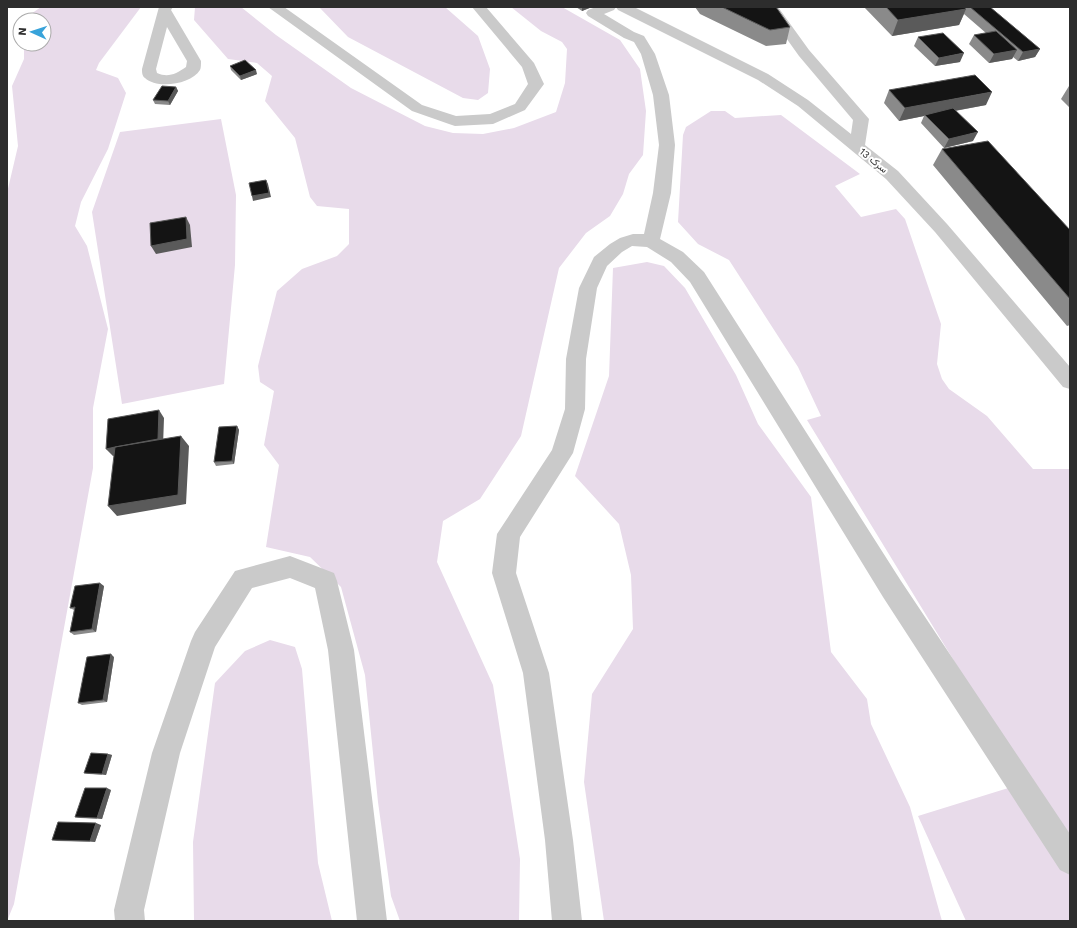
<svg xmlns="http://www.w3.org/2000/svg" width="1077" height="928" font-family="'Work Sans',Vazirmatn,sans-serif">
	<rect width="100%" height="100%" fill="#fff"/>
	<path fill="#e8dbea" d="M 41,7 L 141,7 L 99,63 L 96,70 L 118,78 L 126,93 L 108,149 L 81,202 L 75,226 L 87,246 L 108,329 L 93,408 L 93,468 L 14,904 L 7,921 L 7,193 L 18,146 L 12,86 L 24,59 L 24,44 L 44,44 L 44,20 L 26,20 L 28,16 Z
		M 195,7 L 241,7 L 276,35 L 351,88 L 425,126 L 453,133 L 483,134 L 514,128 L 556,112 L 565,83 L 567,49 L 562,42 L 541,31 L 511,7 L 562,7 L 620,40 L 640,69 L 646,111 L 643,155 L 629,174 L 623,194 L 610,216 L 586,233 L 559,268 L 521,436 L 480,499 L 443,521 L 437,562 L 493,685 L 520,859 L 519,921 L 400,921 L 391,896 L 378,802 L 365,675 L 341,587 L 310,557 L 266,547 L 279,465 L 264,445 L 274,391 L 260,382 L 258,366 L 277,291 L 302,269 L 337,256 L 349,244 L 349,209 L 317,206 L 310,197 L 295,138 L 265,101 L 272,76 L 257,63 L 228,59 L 194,20 Z
		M 319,7 L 445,7 L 478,36 L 490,69 L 488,93 L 478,100 L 463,98 L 348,37 Z
		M 711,111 L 725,111 L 735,118 L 781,115 L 860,174 L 835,186 L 861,217 L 896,209 L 905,219 L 941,324 L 937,364 L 942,379 L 949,389 L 987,416 L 1033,469 L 1070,469 L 1070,921 L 966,921 L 918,816 L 1028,782 L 807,420 L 821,416 L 798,367 L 729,260 L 698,244 L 678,222 L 683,135 L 686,127 Z
		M 221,119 L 236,195 L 235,265 L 224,384 L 122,404 L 92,212 L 120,132 Z
		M 647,262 L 664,266 L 685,288 L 736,375 L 758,424 L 811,497 L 831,652 L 867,699 L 871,724 L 910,807 L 942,921 L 604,921 L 584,782 L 592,694 L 633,629 L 631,575 L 619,524 L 575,476 L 609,376 L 613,268 Z
		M 270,640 L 295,647 L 302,669 L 318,863 L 332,921 L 194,921 L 193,842 L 215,683 L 245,651 Z"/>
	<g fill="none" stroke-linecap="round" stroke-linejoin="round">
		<path fill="#cacaca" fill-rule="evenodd" d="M 159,7 L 173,7 L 171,10 L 201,61 C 201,64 201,68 200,70 C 191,85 156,89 145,78 C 142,76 142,72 142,69 ZM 167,27 L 187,61 L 186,67 C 176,74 168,78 157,73 L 156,69 Z
			M 268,7 L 284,7 L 422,105 L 456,116 L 490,114 L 515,104 L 528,84 L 522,67 L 472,7 L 486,7 L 534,63 L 544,84 L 525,110 L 493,124 L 455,126 L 449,124 L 412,111 Z
			M 596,7 L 616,7 L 614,10 L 604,14 L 634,32 L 644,36 L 655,54 L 669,95 L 675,145 L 671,193 L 660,239 L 683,252 L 704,272 L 901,581 L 1070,834 L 1070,875 L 1060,870 L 883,597 L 690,282 L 671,262 L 647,247 L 632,246 L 622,252 L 607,266 L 597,288 L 586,359 L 585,409 L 573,453 L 520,537 L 516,573 L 549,673 L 573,840 L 582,921 L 552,921 L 545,840 L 523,673 L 492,573 L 497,534 L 552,450 L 565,409 L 566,359 L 579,288 L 594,257 L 610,244 L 620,238 L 633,234 L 644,234 L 653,193 L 659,145 L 653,95 L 641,54 L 634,42 L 624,38 L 588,16 L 586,13 L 588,10 Z
			M 616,7 L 634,7 L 768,74 L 808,100 L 851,134 L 853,120 L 799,56 L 764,7 L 778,7 L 809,50 L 869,119 L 865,145 L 898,171 L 947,224 L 1070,367 L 1070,389 L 1063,387 L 935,232 L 886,179 L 798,106 L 758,80 L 618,10 Z
			M 290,556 L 334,573 L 337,581 L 354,650 L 387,921 L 357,921 L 328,650 L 315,588 L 290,578 L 252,588 L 215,647 L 180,753 L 144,910 L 145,921 L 115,921 L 114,910 L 152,753 L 191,641 L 195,632 L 235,571 Z"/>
	</g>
	<path fill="#8a8a8a" d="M 576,7 L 592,7 L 582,11 Z
		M 695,7 L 776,7 L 790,27 L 786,44 L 766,46 L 700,14 Z
		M 864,7 L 990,7 L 1040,49 L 1035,57 L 1018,61 L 1013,57 L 1012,59 L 989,63 L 969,44 L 974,35 L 986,33 L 964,14 L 959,25 L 892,36 Z
		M 918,37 L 960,62 L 935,66 L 914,46 Z
		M 230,66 L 257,74 L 241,80 L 231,70 Z
		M 1069,86 L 1070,86 L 1070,108 L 1061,99 Z
		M 176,87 L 178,91 L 170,105 L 155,104 L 153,100 Z
		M 889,90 L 986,105 L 955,111 L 973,141 L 944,148 L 921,123 L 924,116 L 899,121 L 884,103 Z
		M 942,149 L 1070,230 L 1070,325 L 1067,326 L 933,165 Z
		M 237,426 L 239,430 L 234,464 L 216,466 L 214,462 Z
		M 104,586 L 96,632 L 74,635 L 70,632 L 74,610 L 70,608 Z
		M 114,657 L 107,702 L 82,705 L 78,703 Z
		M 108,754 L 112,755 L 106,775 L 89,774 L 84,773 Z
		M 111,790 L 102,819 L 80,818 L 75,817 Z
		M 101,825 L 95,842 L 57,841 L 52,840 Z"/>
	<path fill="#5a5a5a" d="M 582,7 L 592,7 L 582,11 Z
		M 966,9 L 959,25 L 892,36 L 898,20 Z
		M 1040,49 L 1035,57 L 1018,61 L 1023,52 Z
		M 1017,50 L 1012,59 L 989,63 L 994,54 Z
		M 964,53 L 960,62 L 935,66 L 939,58 Z
		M 256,70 L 257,74 L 241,80 L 240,76 Z
		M 176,87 L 178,91 L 170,105 L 168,101 Z
		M 992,92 L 986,105 L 926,116 L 925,115 L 924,116 L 899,121 L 905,108 Z
		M 978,132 L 973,141 L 944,148 L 949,139 Z
		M 266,180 L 268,184 L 271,197 L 253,201 L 252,196 Z
		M 186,217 L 190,225 L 192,247 L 156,254 L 151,246 Z
		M 159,410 L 164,418 L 163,446 L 113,456 L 106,449 Z
		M 237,426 L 239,430 L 234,464 L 232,461 Z
		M 181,436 L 189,446 L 186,504 L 117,516 L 108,506 Z
		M 100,583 L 104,586 L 96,632 L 92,629 Z
		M 111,654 L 114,657 L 107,702 L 103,700 Z
		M 108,754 L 112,755 L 106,775 L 102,774 Z
		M 107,788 L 111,790 L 102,819 L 97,818 Z
		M 96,823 L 101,825 L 95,842 L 90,841 Z"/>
	<path fill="#141414" stroke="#5a5a5a" d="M 722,7 L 776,7 L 790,27 L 770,30 Z
		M 886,7 L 964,7 L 966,9 L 898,20 Z
		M 970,7 L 990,7 L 1040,49 L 1023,52 Z
		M 996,31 L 1017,50 L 994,54 L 974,35 Z
		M 943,33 L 964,53 L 939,58 L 918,37 Z
		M 245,60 L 256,70 L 240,76 L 230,66 Z
		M 975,75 L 992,92 L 905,108 L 889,90 Z
		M 162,86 L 176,87 L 168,101 L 153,100 Z
		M 953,108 L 978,132 L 949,139 L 925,115 Z
		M 988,141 L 1070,230 L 1070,299 L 942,149 Z
		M 266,180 L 269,193 L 252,196 L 249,183 Z
		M 186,217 L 187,239 L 151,246 L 150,223 Z
		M 159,410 L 158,439 L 115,447 L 106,449 L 108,419 Z
		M 237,426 L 232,461 L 214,462 L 219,427 Z
		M 181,436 L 178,495 L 108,506 L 115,447 Z
		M 100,583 L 92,629 L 70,632 L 75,607 L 70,608 L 75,586 Z
		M 111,654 L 103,700 L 78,703 L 87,657 Z
		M 91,753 L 108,754 L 102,774 L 84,773 Z
		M 85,788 L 107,788 L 97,818 L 75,817 Z
		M 58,822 L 96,823 L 90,841 L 52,840 Z"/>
	<g text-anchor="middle" stroke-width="4" stroke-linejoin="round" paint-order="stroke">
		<g font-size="10" fill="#2d2d2d" stroke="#fff">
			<text transform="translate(874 160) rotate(39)" y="4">سرک 13</text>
		</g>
	</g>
	<rect width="1077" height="928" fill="none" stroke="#2d2d2d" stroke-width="16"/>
	<g transform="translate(32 32) rotate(273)"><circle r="19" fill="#ffffff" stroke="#ababab"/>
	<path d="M0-3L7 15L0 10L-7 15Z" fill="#38a3da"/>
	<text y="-6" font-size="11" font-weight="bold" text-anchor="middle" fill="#2d2d2d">N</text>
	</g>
</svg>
